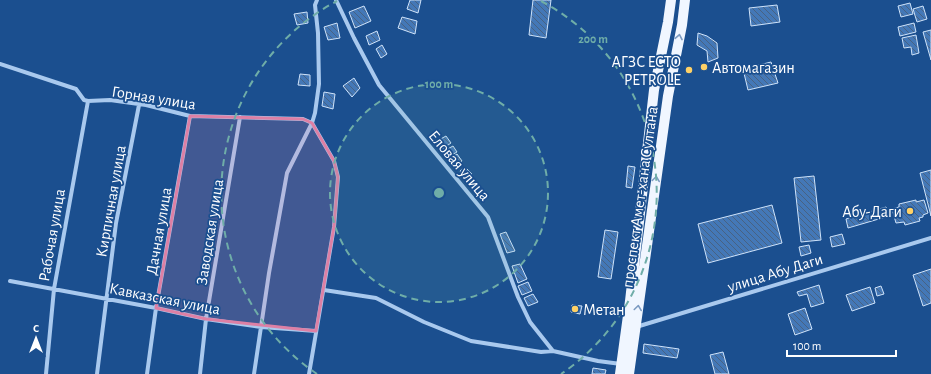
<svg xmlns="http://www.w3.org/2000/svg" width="931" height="374" font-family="'Alegreya Sans',sans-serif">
	<defs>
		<pattern id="building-back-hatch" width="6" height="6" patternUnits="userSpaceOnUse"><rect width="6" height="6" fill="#4478b7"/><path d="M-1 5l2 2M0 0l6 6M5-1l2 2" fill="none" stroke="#486282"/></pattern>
	</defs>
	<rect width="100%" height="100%" fill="#1b4f8f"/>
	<path fill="url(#building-back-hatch)" stroke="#cfe3fa" d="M 410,0 L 421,0 L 418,13 L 407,9 Z
		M 533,0 L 551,0 L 546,38 L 529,35 Z
		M 910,3 L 913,14 L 901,17 L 898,6 Z
		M 777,5 L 780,22 L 751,26 L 749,8 Z
		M 364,6 L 371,21 L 355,28 L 349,12 Z
		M 923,6 L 927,19 L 917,22 L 913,9 Z
		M 307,12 L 308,23 L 297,25 L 294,14 Z
		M 402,17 L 417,21 L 415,34 L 398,28 Z
		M 337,23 L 340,38 L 328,40 L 324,27 Z
		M 914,23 L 916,32 L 900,36 L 898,27 Z
		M 931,30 L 931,60 L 923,32 Z
		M 377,31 L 380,40 L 369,45 L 366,36 Z
		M 698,33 L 707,36 L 717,43 L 718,58 L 708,62 L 707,51 L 697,45 Z
		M 916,35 L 919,53 L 912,55 L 911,47 L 904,48 L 902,38 Z
		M 382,45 L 387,54 L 381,58 L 376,49 Z
		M 771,62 L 778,83 L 748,90 L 743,69 Z
		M 300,74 L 310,75 L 310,86 L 298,85 Z
		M 354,78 L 360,88 L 352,97 L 343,86 Z
		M 324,92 L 335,94 L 333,109 L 322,106 Z
		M 446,136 L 451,143 L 442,149 L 437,141 Z
		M 453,146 L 457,152 L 448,157 L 444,151 Z
		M 457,154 L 462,161 L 455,165 L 450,159 Z
		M 628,166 L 635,167 L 632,188 L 626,187 Z
		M 465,167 L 472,174 L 466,179 L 460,171 Z
		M 931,170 L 931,216 L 920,173 Z
		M 814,176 L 821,240 L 801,242 L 794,178 Z
		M 916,200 L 916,202 L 924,200 L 928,213 L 923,215 L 923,217 L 919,218 L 920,221 L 905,225 L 904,222 L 896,223 L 892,209 L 899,207 L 899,204 Z
		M 772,205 L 782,243 L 708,263 L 698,224 Z
		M 886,207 L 889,216 L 848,228 L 846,219 Z
		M 605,230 L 618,232 L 611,279 L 598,277 Z
		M 506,232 L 515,251 L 507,253 L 500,234 Z
		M 842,234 L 845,244 L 832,247 L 830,237 Z
		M 809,245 L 811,253 L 801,256 L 799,247 Z
		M 520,264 L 527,279 L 518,283 L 512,266 Z
		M 931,269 L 931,303 L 923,306 L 913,275 Z
		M 528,282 L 532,291 L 522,295 L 518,286 Z
		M 819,285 L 824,303 L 811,307 L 807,294 L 799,296 L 797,292 Z
		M 881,286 L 884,294 L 877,296 L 875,288 Z
		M 870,287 L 875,303 L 852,311 L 846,295 Z
		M 533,294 L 538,302 L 528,306 L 524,298 Z
		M 572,305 L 582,306 L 580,314 L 571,312 Z
		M 805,308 L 812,329 L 795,335 L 788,314 Z
		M 644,344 L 679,349 L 677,358 L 643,353 Z
		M 723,352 L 729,374 L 715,374 L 710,355 Z
		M 593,368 L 606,370 L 605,374 L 592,374 Z"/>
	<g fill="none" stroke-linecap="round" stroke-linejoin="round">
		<path stroke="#a9c9ee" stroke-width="4" d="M 336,0 L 354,38 L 379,85 L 488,217 L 518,297 L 530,322 L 553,351
			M 0,64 L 76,89 L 84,100 L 88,101 L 110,100 L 146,105 L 190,116 L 303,119 L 312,123
			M 10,281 L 156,308 L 206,319 L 261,327 L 316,331
			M 324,290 L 376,298 L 424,322 L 471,341 L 541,352 L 553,351 L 598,361 L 621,364
			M 636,327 L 931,238
			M 46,374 L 54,289 L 88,101
			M 97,374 L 116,223 L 139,105
			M 147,374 L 156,308 L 190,116
			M 200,374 L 206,319 L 240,117
			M 254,374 L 269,273 L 287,173 L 312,123 L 315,113 L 319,84 L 318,33 L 315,5 L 317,0
			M 309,374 L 334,227 L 338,177 L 334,161 L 312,123"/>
		<path stroke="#f0f6ff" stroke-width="10" d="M 620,374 L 630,301 L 654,90 L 668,22 L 671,0
			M 629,374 L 668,96 L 682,25 L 685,0"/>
	</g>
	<defs><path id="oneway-chevron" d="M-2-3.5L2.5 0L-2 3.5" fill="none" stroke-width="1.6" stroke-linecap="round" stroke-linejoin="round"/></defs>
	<g stroke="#7b9ac1">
		<use href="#oneway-chevron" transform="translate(679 37) rotate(-79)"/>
		<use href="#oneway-chevron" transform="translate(656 179) rotate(-82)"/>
		<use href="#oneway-chevron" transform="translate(638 308) rotate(-82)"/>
	</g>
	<path fill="#dd80a5" fill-opacity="0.2" stroke="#dd80a5" stroke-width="3" stroke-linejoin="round" d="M 190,116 L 303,119 L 312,123 L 334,161 L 338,177 L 334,227 L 316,331 L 206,319 L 156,308 Z"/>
	<circle cx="439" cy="193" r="109" fill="#6fada8" fill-opacity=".12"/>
	<g fill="none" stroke="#6fada8" stroke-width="2" stroke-dasharray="7 5">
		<circle cx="439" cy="193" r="109"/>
		<path d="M317 374A218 218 0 0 1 337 1M541 1A218 218 0 0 1 561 374"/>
	</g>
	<g fill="#ffd166" stroke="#1b4f8f" stroke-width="1.5">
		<circle cx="704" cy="67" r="4"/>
		<circle cx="689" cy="70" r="4"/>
		<circle cx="910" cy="211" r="4"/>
		<circle cx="575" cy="309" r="4"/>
	</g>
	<g text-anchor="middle" stroke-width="3.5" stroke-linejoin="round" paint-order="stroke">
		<g font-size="16" fill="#fff" stroke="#1b4f8f" text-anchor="end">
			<text x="681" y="67">АГЗС ECTO<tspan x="681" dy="18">PETROLE</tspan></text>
			<text x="712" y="73" text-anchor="start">Автомагазин</text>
			<text x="902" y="217">Абу-Даги</text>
			<text x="583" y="315" text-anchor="start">Метан</text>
		</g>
		<g font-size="16" fill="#fff" stroke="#1b4f8f">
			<text transform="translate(154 97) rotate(9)" y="6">Горная улица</text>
			<text transform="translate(460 165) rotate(50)" y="6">Еловая улица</text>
			<text transform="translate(639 197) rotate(-82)" y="6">проспект Амет-хана Султана</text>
			<text transform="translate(110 201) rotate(-80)" y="6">Кирпичная улица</text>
			<text transform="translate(158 231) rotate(-80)" y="6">Дачная улица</text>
			<text transform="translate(209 232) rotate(-81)" y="6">Заводская улица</text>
			<text transform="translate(51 235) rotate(-80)" y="6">Рабочая улица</text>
			<text transform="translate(775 272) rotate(-17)" y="6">улица Абу Даги</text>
			<text transform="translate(165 298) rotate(11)" y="6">Кавказская улица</text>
		</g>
	</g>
	<circle cx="439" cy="193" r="6" fill="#6fada8" stroke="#1b4f8f" stroke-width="2"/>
	<g font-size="12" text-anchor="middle" font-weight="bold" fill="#6fada8" stroke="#1b4f8f" stroke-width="3.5" stroke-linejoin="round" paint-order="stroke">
		<text x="593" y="43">200 m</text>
		<text x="439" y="88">100 m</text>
	</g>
	<g transform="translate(36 338)" stroke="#1b4f8f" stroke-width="3" paint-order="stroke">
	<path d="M0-3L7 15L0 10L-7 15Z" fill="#ffffff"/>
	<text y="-6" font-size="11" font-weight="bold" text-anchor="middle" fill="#ffffff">С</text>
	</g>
	<path d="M787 350v6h109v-6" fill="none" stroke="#ffffff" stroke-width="2"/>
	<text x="793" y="350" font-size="12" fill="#ffffff" stroke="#1b4f8f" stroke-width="3" paint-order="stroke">100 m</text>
</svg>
